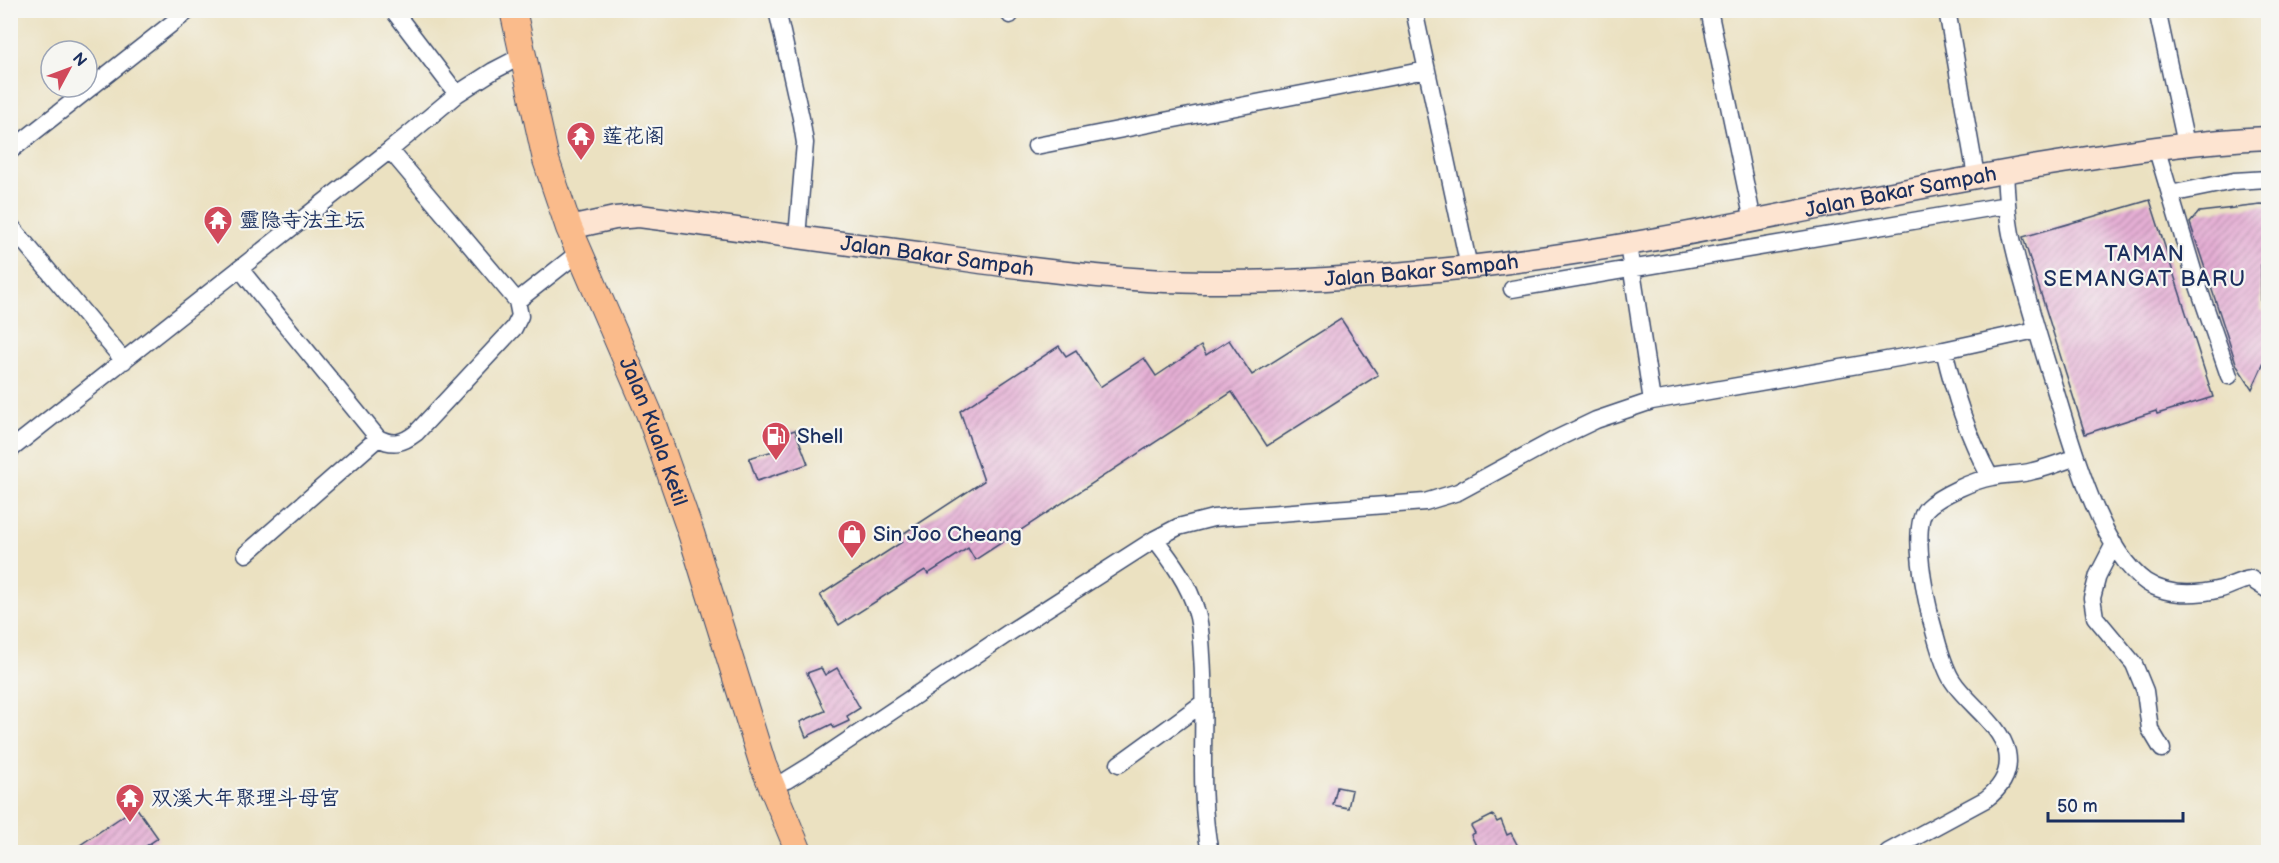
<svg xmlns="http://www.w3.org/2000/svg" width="2279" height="863" font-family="'Balsamiq Sans','LXGW WenKai TC',sans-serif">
	<defs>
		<pattern id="building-hatch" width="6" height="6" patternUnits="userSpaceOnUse" patternTransform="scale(1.5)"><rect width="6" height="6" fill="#e5afd4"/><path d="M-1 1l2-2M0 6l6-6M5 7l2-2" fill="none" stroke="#b98faf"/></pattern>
	</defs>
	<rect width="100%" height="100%" fill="#f6f6f2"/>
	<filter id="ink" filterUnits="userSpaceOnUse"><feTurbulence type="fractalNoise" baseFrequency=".0167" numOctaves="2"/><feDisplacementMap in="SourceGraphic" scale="12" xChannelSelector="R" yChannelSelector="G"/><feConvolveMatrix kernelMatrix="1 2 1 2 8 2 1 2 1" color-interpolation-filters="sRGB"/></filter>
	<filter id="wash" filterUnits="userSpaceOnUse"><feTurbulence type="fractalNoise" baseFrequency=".008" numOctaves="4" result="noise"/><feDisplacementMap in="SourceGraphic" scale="24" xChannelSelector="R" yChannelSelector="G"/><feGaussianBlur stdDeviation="1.35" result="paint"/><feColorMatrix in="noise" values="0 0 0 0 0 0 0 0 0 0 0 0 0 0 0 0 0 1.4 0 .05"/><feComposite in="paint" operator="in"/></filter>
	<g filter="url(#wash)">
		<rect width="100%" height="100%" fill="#ebe1c1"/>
		<g id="blocks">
			<path fill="url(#building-hatch)" d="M 2150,200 L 2213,397 L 2157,414 L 2156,411 L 2085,434 L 2023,237 Z
				M 2261,205 L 2268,206 L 2268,265 L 2261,265 L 2261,311 L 2268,312 L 2268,354 L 2252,389 L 2237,366 L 2190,223 L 2199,212 Z
				M 1341,319 L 1378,375 L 1267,446 L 1232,392 L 975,560 L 968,548 L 928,574 L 925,570 L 839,625 L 820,595 L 902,542 L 898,537 L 984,481 L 960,411 L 1059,346 L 1066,356 L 1076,350 L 1100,387 L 1144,358 L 1156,376 L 1201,346 L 1206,355 L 1229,340 L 1252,375 Z
				M 795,430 L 808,464 L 757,481 L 749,458 L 773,451 L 769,439 Z
				M 821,668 L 825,675 L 837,668 L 860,708 L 847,716 L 849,721 L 834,728 L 832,724 L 806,737 L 800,722 L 825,711 L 807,673 Z
				M 1337,787 L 1352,790 L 1348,808 L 1333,805 Z
				M 136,807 L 158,838 L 137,852 L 70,852 Z
				M 1493,815 L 1497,822 L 1501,820 L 1507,835 L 1511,833 L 1521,852 L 1479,852 L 1471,835 L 1475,833 L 1471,826 Z"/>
		</g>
	</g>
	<g filter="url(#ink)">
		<use href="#blocks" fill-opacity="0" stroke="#3a4a6d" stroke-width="1.5"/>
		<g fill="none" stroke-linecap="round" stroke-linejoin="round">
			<g stroke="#3a4a6d" stroke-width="19">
				<path id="minor" d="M 393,10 L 457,94
					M 777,10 L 801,118 L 805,143 L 797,237
					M 1009,10 L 1010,15
					M 1414,10 L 1469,267
					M 1709,10 L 1753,221
					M 1947,10 L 1976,176
					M 2157,10 L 2186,144
					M 1036,146 L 1426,70
					M 2156,147 L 2195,277 L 2229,376
					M 10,151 L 189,10
					M 2005,171 C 2006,192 2007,214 2011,234 C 2022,285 2038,334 2053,383 C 2070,437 2098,549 2146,582 C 2169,597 2196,595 2221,589 C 2231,586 2240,580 2251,579 L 2268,590
					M 2170,194 L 2234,181 L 2268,179
					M 10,225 L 124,361
					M 1628,245 L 1652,401
					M 240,269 L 378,438 L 246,554
					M 1512,289 L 2007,205
					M 517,301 L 578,253
					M 1944,350 C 1955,396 1967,434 1990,477
					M 378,438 C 393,446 403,443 416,433 L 514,328 L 520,316 L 517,301 L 390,150
					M 10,450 L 390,150 L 457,94 L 493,71 L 522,56
					M 1155,539 C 1171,560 1189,584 1196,610 C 1201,624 1201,640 1202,655 C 1207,719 1197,790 1210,852
					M 2114,544 L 2098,575 L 2092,598 L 2095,617 L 2134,664 L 2145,691 L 2150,729 L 2162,749
					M 1119,764 L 1203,703
					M 770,786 L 787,780 L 813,764 L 1010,632 L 1155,539 L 1178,527 L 1213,518 L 1425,502 L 1458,492 L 1554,440 L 1596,420 L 1652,401 L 1944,350 L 2036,330
					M 1888,852 L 1986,799 C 2002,787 2011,772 2007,752 C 2000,723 1967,704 1952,680 C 1936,655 1905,529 1927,508 C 1939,496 1974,480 1992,477 C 2005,474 2020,475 2033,471 C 2047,468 2062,462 2076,457"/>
			</g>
			<g stroke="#3a4a6d" stroke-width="25">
				<g id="secondary">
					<path id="s1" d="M 569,228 L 615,218 L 639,216 C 732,228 825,241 917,253 C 994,264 1070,275 1147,280 C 1254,286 1363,278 1469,267 C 1670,245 1865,193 2063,162 C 2132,151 2199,141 2268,138"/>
				</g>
			</g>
			<g stroke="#3a4a6d" stroke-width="28">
				<g id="primary">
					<path id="s2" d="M 513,10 L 546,160 L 569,228 L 649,413 L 691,533 L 763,765 L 799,852"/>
				</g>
			</g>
			<use href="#minor" stroke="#fff" stroke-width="16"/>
			<use href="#secondary" stroke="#fde4d1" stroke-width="22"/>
			<use href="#primary" stroke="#fabb8b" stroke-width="26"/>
		</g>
	</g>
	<defs>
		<g id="temple-pin" transform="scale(1.5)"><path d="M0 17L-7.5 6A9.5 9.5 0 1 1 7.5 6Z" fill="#d1495b" stroke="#f6f6f2"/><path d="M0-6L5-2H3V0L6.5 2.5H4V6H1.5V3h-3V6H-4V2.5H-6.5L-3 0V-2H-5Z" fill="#fff"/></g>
		<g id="fuel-pin" transform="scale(1.5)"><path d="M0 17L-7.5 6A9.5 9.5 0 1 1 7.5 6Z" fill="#d1495b" stroke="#f6f6f2"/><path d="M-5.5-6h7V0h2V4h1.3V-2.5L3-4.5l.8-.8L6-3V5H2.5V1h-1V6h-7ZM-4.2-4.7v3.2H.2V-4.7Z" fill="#fff"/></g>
		<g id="shop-pin" transform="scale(1.5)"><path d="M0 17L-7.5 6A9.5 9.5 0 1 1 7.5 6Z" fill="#d1495b" stroke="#f6f6f2"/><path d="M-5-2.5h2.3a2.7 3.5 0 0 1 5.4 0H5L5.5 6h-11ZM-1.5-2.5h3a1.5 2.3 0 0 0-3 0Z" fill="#fff"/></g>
	</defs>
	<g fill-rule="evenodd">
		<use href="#temple-pin" x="581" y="136"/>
		<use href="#temple-pin" x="218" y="220"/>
		<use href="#fuel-pin" x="776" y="436"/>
		<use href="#shop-pin" x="852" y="534"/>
		<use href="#temple-pin" x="130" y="798"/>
	</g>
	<g text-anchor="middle" stroke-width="4.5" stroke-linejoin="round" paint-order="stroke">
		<g font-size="21" fill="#1b2f5e" stroke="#f6f6f2" text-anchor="start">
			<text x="602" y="143">莲花阁</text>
			<text x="239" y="227">靈隐寺法主坛</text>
			<text x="797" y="443">Shell</text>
			<text x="873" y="541">Sin Joo Cheang</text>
			<text x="151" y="805">双溪大年聚理斗母宫</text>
		</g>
		<g font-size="21" fill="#1b2f5e" stroke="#f6f6f2">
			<text dy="7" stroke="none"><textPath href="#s1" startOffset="1344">Jalan Bakar Sampah</textPath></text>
			<text dy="7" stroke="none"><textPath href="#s1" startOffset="372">Jalan Bakar Sampah</textPath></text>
			<text dy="7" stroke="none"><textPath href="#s1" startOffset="858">Jalan Bakar Sampah</textPath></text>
			<text dy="7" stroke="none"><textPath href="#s2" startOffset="446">Jalan Kuala Ketil</textPath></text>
		</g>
		<g font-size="22" letter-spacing="1.5" fill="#1b2f5e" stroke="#f6f6f2">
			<text x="2145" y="261">TAMAN<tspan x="2145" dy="25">SEMANGAT BARU</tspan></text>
		</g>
	</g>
	<rect width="2279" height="863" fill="none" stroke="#f6f6f2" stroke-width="36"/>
	<g transform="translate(69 69) rotate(49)"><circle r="28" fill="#f6f6f2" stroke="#9ea6b7" stroke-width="1.5"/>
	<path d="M0-4.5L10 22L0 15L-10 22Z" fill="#d1495b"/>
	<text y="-9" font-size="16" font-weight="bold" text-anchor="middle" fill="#1b2f5e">N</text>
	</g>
	<path d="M2048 812v9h135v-9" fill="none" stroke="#1b2f5e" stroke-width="3"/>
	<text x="2057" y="812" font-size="18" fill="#1b2f5e" stroke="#f6f6f2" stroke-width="4.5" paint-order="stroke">50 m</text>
</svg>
